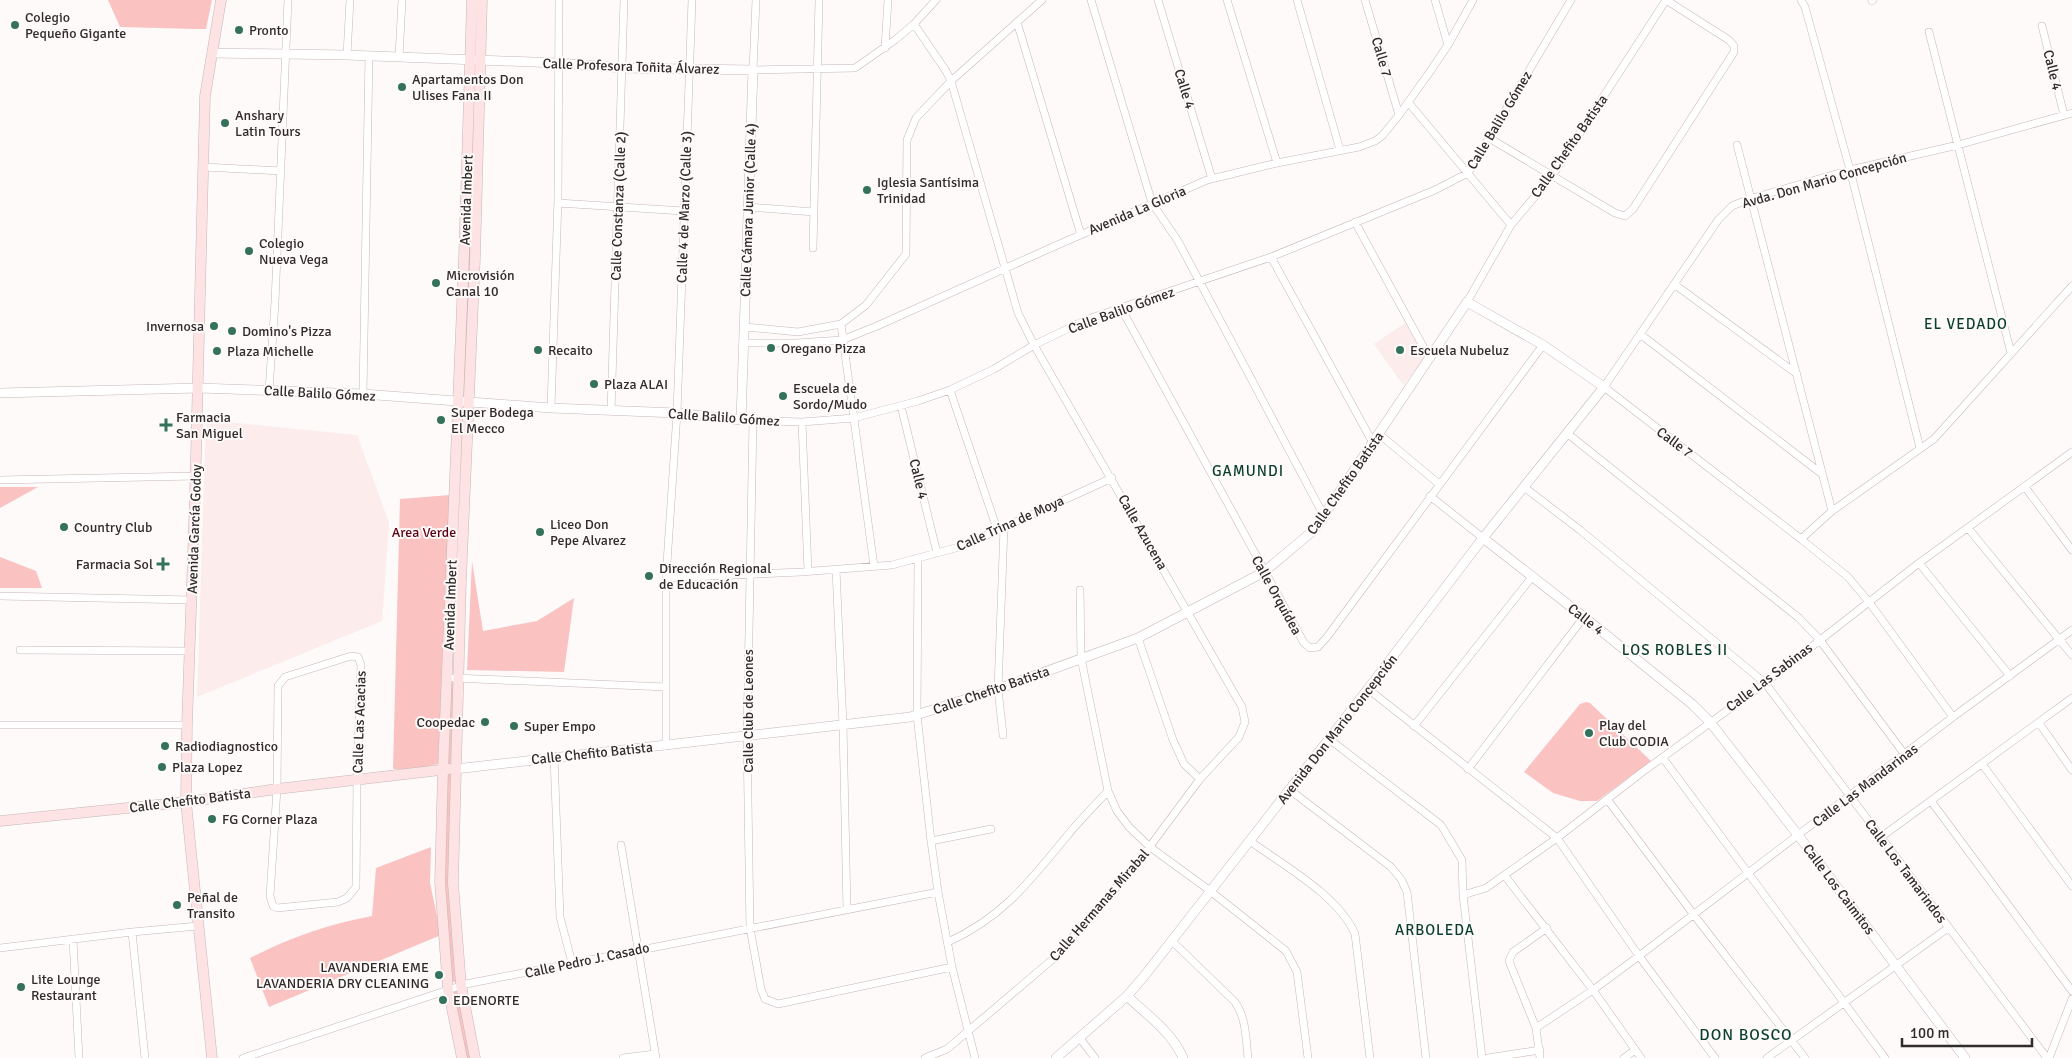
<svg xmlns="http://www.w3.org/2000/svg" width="2072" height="1058" font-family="Signika,sans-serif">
	<rect width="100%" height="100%" fill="#fdfaf9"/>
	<path fill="#fcecec" d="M 1405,323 L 1426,358 L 1403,385 L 1374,344 Z
		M 206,420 L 357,435 L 389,523 L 382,621 L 197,697 Z"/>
	<path fill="#fac3c2" d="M 108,0 L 212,0 L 206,29 L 197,29 L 120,27 Z
		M 0,487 L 38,487 L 0,508 Z
		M 450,495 L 438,764 L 414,769 L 393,769 L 400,499 Z
		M 0,557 L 36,571 L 42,588 L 0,588 Z
		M 472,561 L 483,631 L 537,621 L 574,598 L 564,672 L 467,670 Z
		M 450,682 L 455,682 L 453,765 L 446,765 Z
		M 1586,702 L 1590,703 L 1651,761 L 1597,801 L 1580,801 L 1553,793 L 1524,772 L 1580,704 Z
		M 446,773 L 452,773 L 458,982 L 451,982 L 444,880 Z
		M 431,847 L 430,883 L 441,935 L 269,1007 L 250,958 C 289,938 329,924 372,916 L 376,868 Z
		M 459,990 L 472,1058 L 465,1058 L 452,991 Z"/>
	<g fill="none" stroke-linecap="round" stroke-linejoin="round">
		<g stroke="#c7b7b7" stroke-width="8">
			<path id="minor" d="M 756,0 L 753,70 L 855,68 L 895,40 L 914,24 L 936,0
				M 1091,0 L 1152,203 L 1178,241 L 1324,516
				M 1158,0 L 1212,179
				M 1227,0 L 1277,163
				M 1297,0 L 1340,150
				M 1365,0 L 1399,115
				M 1435,0 L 1448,45
				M 1801,0 L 1805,7 L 1850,170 L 1920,448
				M 1872,1 L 1873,0
				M 1017,22 L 1081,235
				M 914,24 L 946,71 L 951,81 L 1018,313 L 1034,345 L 1242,707 L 1245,722 L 1239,737 L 1200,779 L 1136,865 L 1053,959 L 947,1049 L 925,1058
				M 2042,26 L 2064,115
				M 1929,32 L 2011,353
				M 885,48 L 888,0
				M 347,55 L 350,0
				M 399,57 L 402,0
				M 1408,102 L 1511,225
				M 1737,145 L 1832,511
				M 204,167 L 281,171
				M 558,203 L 684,211
				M 748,207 L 814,212
				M 1355,222 L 1430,359
				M 813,248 L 819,0
				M 1271,257 L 1373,443
				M 1674,284 L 1797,374
				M 1467,302 L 1511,225 L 1552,176 L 1666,0 L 1729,40 L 1734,46 L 1734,52 L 1633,209 L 1625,216 L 1615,213 L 1489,138
				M 1121,308 L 1304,643 L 1310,648 L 1318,647 L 1327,637 L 1543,345
				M 841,324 L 874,566
				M 745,327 L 798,332 L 841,324 L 866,305 L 906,254 L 907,140 L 916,118 L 951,81 L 1042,0
				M 1640,334 L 1822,474
				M 744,343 L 797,343 L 842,340 L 877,326 L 1055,246 L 1207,180 L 1277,163 L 1359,147 L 1375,141 L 1382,136 L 1399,115 L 1429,73 L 1448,45 L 1473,0
				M 950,390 L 997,529
				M 269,391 L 275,302 L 288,0
				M 363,394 L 369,56
				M 901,406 L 937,553
				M 551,408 L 558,199 L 559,0
				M 611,411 L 624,0
				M 741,420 L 802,422 L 854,418 L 918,401 L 950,390 L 994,369 L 1034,345 L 1088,319 L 1271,257 L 1435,190 L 1468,173 L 1571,0
				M 753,421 L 747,736 L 750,928 L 761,989 L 765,999 L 778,1004 L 952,967
				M 802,422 L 808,571
				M 1379,434 L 1439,484
				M 1568,434 L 1799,618 L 1819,639 L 1905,755
				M 0,480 L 196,476
				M 1524,487 L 1580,530 L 1765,683 L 2047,1058
				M 2025,487 L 2072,550
				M 1430,496 L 1483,538
				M 1968,528 L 2072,655
				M 1801,539 L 1832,511 L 1934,439 L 2072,286
				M 918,559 L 917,715 L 931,841 L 938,892 L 952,967 L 975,1058
				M 1919,563 L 2010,676
				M 836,569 L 843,725 L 847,909
				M 666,578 L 801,572 L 892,565 L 963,546 L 1112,478
				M 1080,590 L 1081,658 L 1108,791 L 1117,811 L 1129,827 L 1150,847 L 1209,890 L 1286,951 L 1297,972 L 1308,1058
				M 0,596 L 192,600
				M 1138,638 L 1173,740 L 1184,764 L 1200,779
				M 20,650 L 190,651
				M 351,656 L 358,657 L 361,665 L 357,780 L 356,887 L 347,898 L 338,902 L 277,908 L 273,906 L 270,896 L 277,789 L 278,686 L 285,677 Z
				M 454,678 L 666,687
				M 1368,689 L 1557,838 L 1639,956 L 1715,1058
				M 1953,717 L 1869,602 L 1848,577 L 1801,539 L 1604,387 L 1718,220 L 1732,206 L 1749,199 L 1850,170 L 1958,145 L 2072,113
				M 2039,723 L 2072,770
				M 0,725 L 187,725
				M 1414,726 L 1532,577
				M 1003,735 L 998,689 L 1004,527
				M 1329,739 L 1441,825 L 1462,860 L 1463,895 L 1482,1058
				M 666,746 L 666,578 L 677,413 L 692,0
				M 554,756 L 560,917 L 572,963
				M 1663,758 L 1885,1058
				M 1982,764 L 2072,886
				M 1468,769 L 1584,617
				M 1290,790 L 1391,867 L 1401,879 L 1407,892 L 1426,1058
				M 1607,799 L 1694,915 L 1805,1058
				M 1931,801 L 2072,991
				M 1881,837 L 2072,698
				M 931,841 L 991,829
				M 1250,841 C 1284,866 1338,895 1355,934 L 1370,1058
				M 621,845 L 656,1058
				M 1505,876 L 1593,990 L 1641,1058
				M 1463,895 L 1486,888 L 1557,838 L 1641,773 L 1765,683 L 1919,563 L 2072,452
				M 132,932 L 145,1058
				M 73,939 L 79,1058
				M 1171,940 L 1235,1002 C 1246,1018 1246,1038 1248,1058
				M 948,942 C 1003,917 1029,882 1067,836 C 1080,820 1094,806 1108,791
				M 0,948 L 132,932 L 198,926
				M 1536,1028 L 1593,990 L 1639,956 L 1953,717 L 2072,630
				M 1079,1037 L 1095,1058
				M 243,1058 L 466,984 L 938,892
				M 623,1058 L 655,1054
				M 1488,1058 L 1540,1050
				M 1540,1058 L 1536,1028 L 1509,961 L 1513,952 L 1547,928
				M 1624,1058 L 1635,1050
				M 1767,1058 L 1948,928
				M 2049,1058 L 2072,999"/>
		</g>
		<g stroke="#c7b7b7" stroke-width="10">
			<path id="tertiary" d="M 0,393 L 199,388 L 363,394 L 551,408 L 677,413 L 741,420 L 753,70 L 623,68 L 559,63 L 347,55 L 212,53
				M 1483,538 L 1584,617 L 1692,704 L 1710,722 L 1798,835 L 1965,1058
				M 455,769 L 910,717 L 998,689 L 1138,638 L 1264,572 L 1314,530 L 1467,302 L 1543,345 L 1604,387 L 1483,538 L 1368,689 L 1145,975 L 1127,996 L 1056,1058
				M 1127,996 C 1147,1015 1172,1032 1183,1058"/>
		</g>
		<g stroke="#c7b7b7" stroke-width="11">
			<path id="secondary" d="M 0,821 L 186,802 L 277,789 L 449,769
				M 212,1058 L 186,802 L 187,725 L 195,495 L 205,96 L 221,0
				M 462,1058 L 448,989 L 440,882 L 443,770 L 464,257 L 472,0
				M 475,1058 L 461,985 L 453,883 L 461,580 L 475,258 L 482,0"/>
		</g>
		<use href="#minor" stroke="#fff" stroke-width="7"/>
		<use href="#tertiary" stroke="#fff" stroke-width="9"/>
		<use href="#secondary" stroke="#fde3e3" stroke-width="10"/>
	</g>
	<g fill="#35725e" stroke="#fdfaf9" stroke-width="2">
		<circle cx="15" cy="25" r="5"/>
		<circle cx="239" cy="30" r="5"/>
		<circle cx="402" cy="87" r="5"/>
		<circle cx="225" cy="123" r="5"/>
		<circle cx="867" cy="190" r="5"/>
		<circle cx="249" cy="251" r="5"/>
		<circle cx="436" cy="283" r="5"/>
		<circle cx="214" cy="326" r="5"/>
		<circle cx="232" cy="331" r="5"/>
		<circle cx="771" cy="348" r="5"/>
		<circle cx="538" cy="350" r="5"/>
		<circle cx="1400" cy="350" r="5"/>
		<circle cx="217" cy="351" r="5"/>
		<circle cx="594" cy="384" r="5"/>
		<circle cx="783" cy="396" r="5"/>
		<circle cx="441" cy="420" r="5"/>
		<path d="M163.5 417.5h5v5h5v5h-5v5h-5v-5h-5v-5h5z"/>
		<circle cx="64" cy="527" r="5"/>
		<circle cx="540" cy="532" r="5"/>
		<path d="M160.5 556.5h5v5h5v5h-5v5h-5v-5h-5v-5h5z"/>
		<circle cx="649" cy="576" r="5"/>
		<circle cx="485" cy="722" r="5"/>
		<circle cx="514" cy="726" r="5"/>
		<circle cx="1589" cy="733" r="5"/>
		<circle cx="165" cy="746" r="5"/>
		<circle cx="162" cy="767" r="5"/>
		<circle cx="212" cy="819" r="5"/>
		<circle cx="177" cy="905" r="5"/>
		<circle cx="439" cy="975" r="5"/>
		<circle cx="21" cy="987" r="5"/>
		<circle cx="443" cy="1000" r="5"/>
	</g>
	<g text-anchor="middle" stroke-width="4" stroke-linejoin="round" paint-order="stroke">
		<g font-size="14" fill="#312b2b" stroke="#fdfaf9" text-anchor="start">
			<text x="25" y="22">Colegio<tspan x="25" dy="16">Pequeño Gigante</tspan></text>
			<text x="249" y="35">Pronto</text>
			<text x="412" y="84">Apartamentos Don<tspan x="412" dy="16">Ulises Fana II</tspan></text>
			<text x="235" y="120">Anshary<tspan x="235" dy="16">Latin Tours</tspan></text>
			<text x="877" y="187">Iglesia Santísima<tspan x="877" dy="16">Trinidad</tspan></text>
			<text x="259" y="248">Colegio<tspan x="259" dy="16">Nueva Vega</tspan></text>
			<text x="446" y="280">Microvisión<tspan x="446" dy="16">Canal 10</tspan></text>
			<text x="204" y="331" text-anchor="end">Invernosa</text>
			<text x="242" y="336">Domino's Pizza</text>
			<text x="781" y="353">Oregano Pizza</text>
			<text x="548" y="355">Recaito</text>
			<text x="1410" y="355">Escuela Nubeluz</text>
			<text x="227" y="356">Plaza Michelle</text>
			<text x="604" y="389">Plaza ALAI</text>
			<text x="793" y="393">Escuela de<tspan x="793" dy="16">Sordo/Mudo</tspan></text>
			<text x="451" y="417">Super Bodega<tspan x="451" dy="16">El Mecco</tspan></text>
			<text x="176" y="422">Farmacia<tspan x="176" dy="16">San Miguel</tspan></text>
			<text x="550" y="529">Liceo Don<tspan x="550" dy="16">Pepe Alvarez</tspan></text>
			<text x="74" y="532">Country Club</text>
			<text x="153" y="569" text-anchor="end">Farmacia Sol</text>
			<text x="659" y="573">Dirección Regional<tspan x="659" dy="16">de Educación</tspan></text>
			<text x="475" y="727" text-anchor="end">Coopedac</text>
			<text x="1599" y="730">Play del<tspan x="1599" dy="16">Club CODIA</tspan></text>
			<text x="524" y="731">Super Empo</text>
			<text x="175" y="751">Radiodiagnostico</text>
			<text x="172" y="772">Plaza Lopez</text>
			<text x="222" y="824">FG Corner Plaza</text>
			<text x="187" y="902">Peñal de<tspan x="187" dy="16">Transito</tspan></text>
			<text x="429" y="972" text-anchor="end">LAVANDERIA EME<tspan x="429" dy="16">LAVANDERIA DRY CLEANING</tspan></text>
			<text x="31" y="984">Lite Lounge<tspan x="31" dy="16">Restaurant</tspan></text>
			<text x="453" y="1005">EDENORTE</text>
		</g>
		<g font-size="14" fill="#312b2b" stroke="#fdfaf9">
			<text transform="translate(1382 57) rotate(74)" y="5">Calle 7</text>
			<text transform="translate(631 66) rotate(2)" y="5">Calle Profesora Toñita Álvarez</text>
			<text transform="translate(2053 70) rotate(76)" y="5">Calle 4</text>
			<text transform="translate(1185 89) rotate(73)" y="5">Calle 4</text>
			<text transform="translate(1499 120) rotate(-59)" y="5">Calle Balilo Gómez</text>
			<text transform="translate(1569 146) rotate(-55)" y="5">Calle Chefito Batista</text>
			<text transform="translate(1824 180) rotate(-16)" y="5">Avda. Don Mario Concepción</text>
			<text transform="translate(466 200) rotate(-88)" y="5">Avenida Imbert</text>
			<text transform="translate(618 206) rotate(-88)" y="5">Calle Constanza (Calle 2)</text>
			<text transform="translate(684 207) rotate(-88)" y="5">Calle 4 de Marzo (Calle 3)</text>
			<text transform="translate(748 210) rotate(-88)" y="5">Calle Cámara Junior (Calle 4)</text>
			<text transform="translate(1137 210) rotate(-23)" y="5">Avenida La Gloria</text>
			<text transform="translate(1121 310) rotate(-20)" y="5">Calle Balilo Gómez</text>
			<text transform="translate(320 393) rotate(3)" y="5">Calle Balilo Gómez</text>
			<text transform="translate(724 417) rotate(4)" y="5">Calle Balilo Gómez</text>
			<text transform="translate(1675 442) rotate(37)" y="5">Calle 7</text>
			<text transform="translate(919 479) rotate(76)" y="5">Calle 4</text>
			<text transform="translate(1345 483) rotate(-55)" y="5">Calle Chefito Batista</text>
			<text transform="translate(1010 523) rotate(-24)" y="5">Calle Trina de Moya</text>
			<text transform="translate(194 529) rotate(-88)" y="5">Avenida García Godoy</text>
			<text transform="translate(1143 532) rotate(60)" y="5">Calle Azucena</text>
			<text transform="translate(1277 595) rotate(61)" y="5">Calle Orquídea</text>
			<text transform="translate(450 605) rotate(-88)" y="5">Avenida Imbert</text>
			<text transform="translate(1586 619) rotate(38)" y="5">Calle 4</text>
			<text transform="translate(1769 677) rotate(-37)" y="5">Calle Las Sabinas</text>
			<text transform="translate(991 690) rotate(-19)" y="5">Calle Chefito Batista</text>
			<text transform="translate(748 711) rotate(-90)" y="5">Calle Club de Leones</text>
			<text transform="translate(359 722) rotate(-88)" y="5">Calle Las Acacias</text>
			<text transform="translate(1337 729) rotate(-52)" y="5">Avenida Don Mario Concepción</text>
			<text transform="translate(592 753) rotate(-6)" y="5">Calle Chefito Batista</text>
			<text transform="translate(1865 785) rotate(-37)" y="5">Calle Las Mandarinas</text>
			<text transform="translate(190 800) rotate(-7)" y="5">Calle Chefito Batista</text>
			<text transform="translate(1906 871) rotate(53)" y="5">Calle Los Tamarindos</text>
			<text transform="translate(1839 889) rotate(53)" y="5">Calle Los Caimitos</text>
			<text transform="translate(1099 905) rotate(-49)" y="5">Calle Hermanas Mirabal</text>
			<text transform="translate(587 960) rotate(-12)" y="5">Calle Pedro J. Casado</text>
		</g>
		<g font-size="14" fill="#5e0013" stroke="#fdfaf9">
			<text x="424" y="537">Area Verde</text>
		</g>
		<g font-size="15" letter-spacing="1" fill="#093e2f" stroke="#fdfaf9">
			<text x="1966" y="329">EL VEDADO</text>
			<text x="1248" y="476">GAMUNDI</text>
			<text x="1675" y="655">LOS ROBLES II</text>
			<text x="1435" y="935">ARBOLEDA</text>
		</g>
		<g font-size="16" letter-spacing="1" fill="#093e2f" stroke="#fdfaf9">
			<text x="1746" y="1040">DON BOSCO</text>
		</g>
	</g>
	<path d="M1902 1038v8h130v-8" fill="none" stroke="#312b2b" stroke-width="2.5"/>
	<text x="1910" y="1038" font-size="15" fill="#312b2b" stroke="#fdfaf9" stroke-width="4" paint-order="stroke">100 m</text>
</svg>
